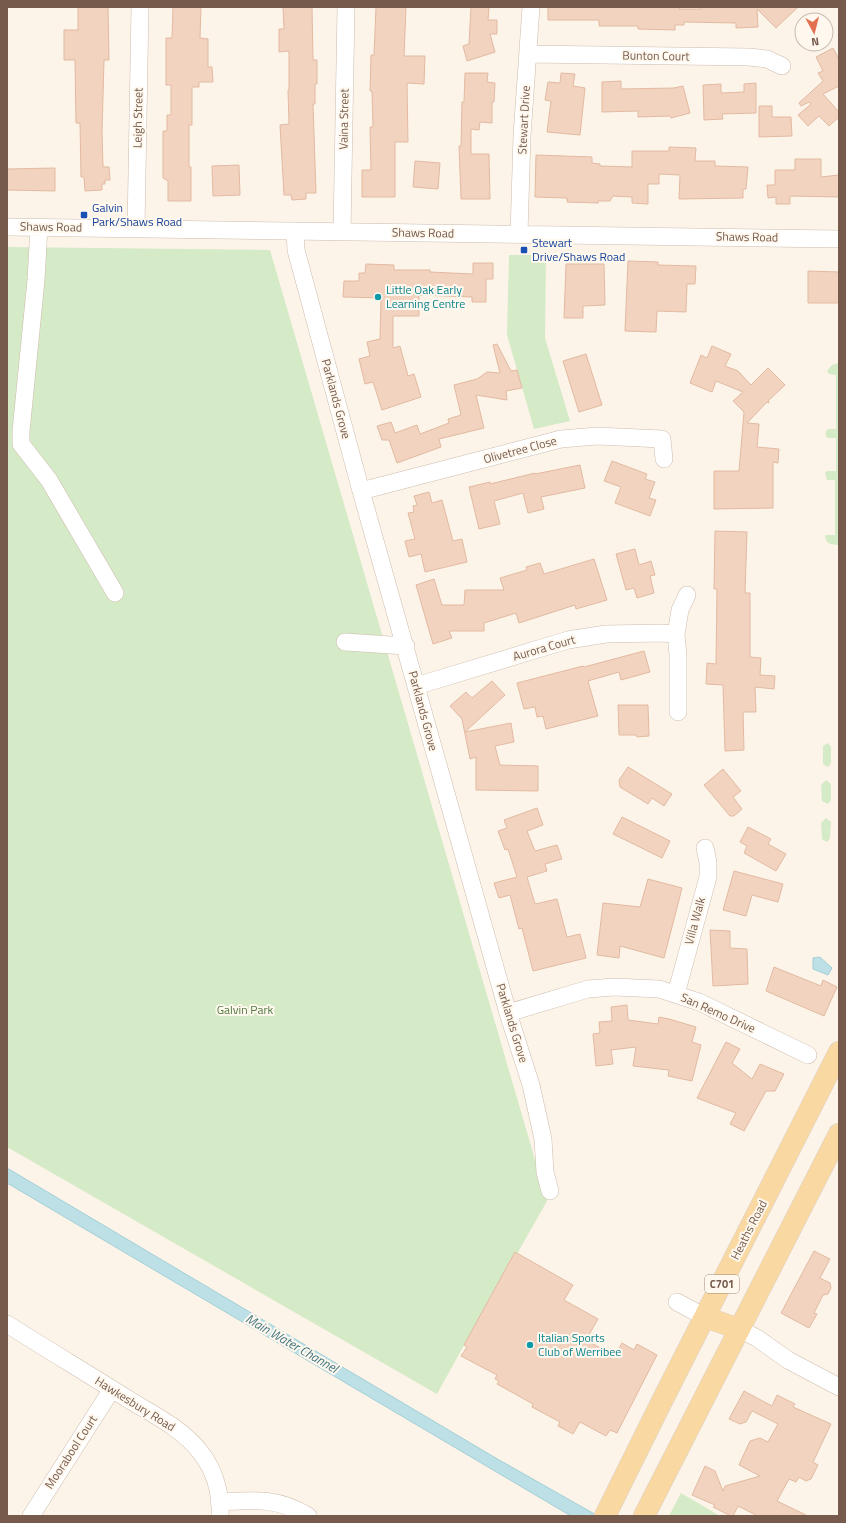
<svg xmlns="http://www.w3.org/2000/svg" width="846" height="1523" font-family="'Titillium Web',sans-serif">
	<rect width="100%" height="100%" fill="#fcf4e8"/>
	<path fill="#d5eac6" d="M 7,247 L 270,250 L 547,1201 L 517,1254 L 515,1253 L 437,1394 L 7,1147 Z
		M 509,255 L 546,255 L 545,338 L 570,421 L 534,429 L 507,335 Z
		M 839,363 L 839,545 C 831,544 826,545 825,536 L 826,535 L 835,535 L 835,480 L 827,480 L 825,473 L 827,471 L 836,471 L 836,438 L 827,438 C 825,435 825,431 828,429 L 836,429 L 836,375 L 829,374 L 827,371 L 832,365 Z
		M 828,743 L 831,747 L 831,763 L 828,767 L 823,764 L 823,746 Z
		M 826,780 L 831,784 L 831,800 L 828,804 L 822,801 L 821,785 Z
		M 826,818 L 831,822 L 830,838 L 827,842 L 822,839 L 821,823 Z
		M 681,1493 L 720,1516 L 669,1516 Z"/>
	<path fill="#bce0e6" stroke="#a3cfd7" d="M 819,957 L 821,958 L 832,968 L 828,975 L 813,969 L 813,958 Z
		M 7,1168 L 494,1457 L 598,1516 L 571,1516 L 7,1183 Z"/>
	<path fill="#f1d3c0" stroke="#e3baa1" d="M 78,7 L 108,7 L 109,60 L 104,60 L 102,131 L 103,167 L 109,167 L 110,180 L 105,180 L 105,184 L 102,184 L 102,190 L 85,191 L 84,177 L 81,177 L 80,123 L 76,123 L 75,60 L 64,60 L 64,30 L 78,30 Z
		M 173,7 L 201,7 L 200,38 L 208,39 L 208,67 L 212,67 L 213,82 L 199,82 L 199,87 L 192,87 L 192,125 L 189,125 L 189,167 L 191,167 L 191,201 L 168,201 L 168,181 L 163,178 L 163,131 L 167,131 L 167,115 L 171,115 L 171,85 L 166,85 L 166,38 L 172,38 Z
		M 283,7 L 312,7 L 313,60 L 317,60 L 317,84 L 315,84 L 315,104 L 313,104 L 316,193 L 306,193 L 306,199 L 292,200 L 291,195 L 284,195 L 280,125 L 289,124 L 288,90 L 289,90 L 289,51 L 279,52 L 279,29 L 284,29 Z
		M 376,7 L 406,7 L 404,56 L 425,56 L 424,84 L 407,83 L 408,142 L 395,142 L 395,197 L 362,197 L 362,170 L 371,170 L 370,127 L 373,127 L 372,91 L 370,91 L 371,55 L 374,55 Z
		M 471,7 L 489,7 L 488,20 L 497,20 L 497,34 L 490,34 L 495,52 L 467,61 L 463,46 L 469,44 Z
		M 548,7 L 680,7 L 679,9 L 701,9 L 701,7 L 798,7 L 776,28 L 757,9 L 758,27 L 736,28 L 736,23 L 684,22 L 684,25 L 675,25 L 675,30 L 638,29 L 638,26 L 599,26 L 599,20 L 548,20 Z
		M 833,48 L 839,59 L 839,86 L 823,94 L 839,112 L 839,117 L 829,126 L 819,116 L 808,126 L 798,115 L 811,104 L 809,102 L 801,106 L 799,103 L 823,81 L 818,73 L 823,71 L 816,57 Z
		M 465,73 L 488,73 L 487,82 L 495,83 L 494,102 L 492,102 L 492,123 L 480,122 L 479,130 L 471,129 L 471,154 L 489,154 L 490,199 L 461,199 L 459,146 L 461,146 L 462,102 L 464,102 Z
		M 561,73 L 575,74 L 573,86 L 585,88 L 580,135 L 547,132 L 551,101 L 545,100 L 548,82 L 560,83 Z
		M 621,81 L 621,89 L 674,88 L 683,86 L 690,113 L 671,118 L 670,116 L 638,117 L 638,111 L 602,112 L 602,82 Z
		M 756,83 L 756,113 L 722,114 L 723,119 L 704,120 L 703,85 L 721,84 L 721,93 L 744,92 L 744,84 Z
		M 759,106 L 772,106 L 772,117 L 791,117 L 792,136 L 759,137 Z
		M 669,147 L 696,148 L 695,161 L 715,161 L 715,166 L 748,167 L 746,189 L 743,189 L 743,198 L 679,199 L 680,175 L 659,174 L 659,184 L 648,184 L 648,204 L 632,203 L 632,197 L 613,196 L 610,201 L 598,201 L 598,203 L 567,202 L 567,198 L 535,197 L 536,155 L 592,157 L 592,163 L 600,164 L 600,166 L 632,167 L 632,151 L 669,151 Z
		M 795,159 L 821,159 L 821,177 L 839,175 L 839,197 L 790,196 L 790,204 L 776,204 L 776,197 L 768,198 L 767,185 L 775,185 L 775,170 L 795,170 Z
		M 415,161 L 440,163 L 438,189 L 413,187 Z
		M 239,165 L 240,195 L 213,196 L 212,166 Z
		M 55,168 L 55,191 L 7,190 L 7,169 Z
		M 628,261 L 658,262 L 658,265 L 696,266 L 695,284 L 687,284 L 686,312 L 657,311 L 656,332 L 625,331 Z
		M 473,263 L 493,263 L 493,279 L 486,279 L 486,302 L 472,302 L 472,297 L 419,295 L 419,316 L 393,316 L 393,348 L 400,346 L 408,376 L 414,374 L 421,397 L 382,410 L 373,382 L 365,384 L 359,359 L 370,356 L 367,342 L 380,339 L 381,298 L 343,297 L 344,281 L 359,281 L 359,273 L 365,273 L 366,264 L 394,265 L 394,270 L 430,270 L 430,272 L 473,274 Z
		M 566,264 L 604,264 L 605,305 L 583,306 L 583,318 L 564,318 Z
		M 808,271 L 839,272 L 839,303 L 808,303 Z
		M 497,344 L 511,371 L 517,370 L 522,388 L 506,391 L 507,400 L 476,395 L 484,428 L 439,439 L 441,447 L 397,463 L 389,440 L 382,440 L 377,426 L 391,422 L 395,433 L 417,425 L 420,434 L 449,423 L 448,419 L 461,415 L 454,385 L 477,379 L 487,372 L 500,373 L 493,345 Z
		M 712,346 L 731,354 L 725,366 L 738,371 L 751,385 L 768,368 L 785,385 L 768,401 L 769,403 L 767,402 L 747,423 L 759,424 L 757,447 L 779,449 L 778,463 L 773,462 L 773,508 L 714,509 L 714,471 L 739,471 L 744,412 L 733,401 L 743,392 L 716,381 L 712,392 L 690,383 L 701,355 L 707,358 Z
		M 586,354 L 602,405 L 579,412 L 563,361 Z
		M 612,461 L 647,474 L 645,479 L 655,482 L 649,498 L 656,500 L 650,516 L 615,503 L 621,487 L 604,481 Z
		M 580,465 L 585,488 L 541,497 L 544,509 L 528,513 L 523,493 L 494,501 L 500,524 L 479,529 L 469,487 L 490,482 L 490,484 L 535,473 L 535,474 Z
		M 429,492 L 432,503 L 442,500 L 453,541 L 462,539 L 467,562 L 425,572 L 421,554 L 409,557 L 405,541 L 415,539 L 408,513 L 414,512 L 413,506 L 417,505 L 414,496 Z
		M 715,531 L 747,532 L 745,593 L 750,593 L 750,657 L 761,658 L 760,675 L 775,676 L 774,689 L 755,687 L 756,712 L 743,712 L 744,750 L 725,751 L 723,685 L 706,684 L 707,663 L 716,664 L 717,589 L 714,589 Z
		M 635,549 L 639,565 L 651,561 L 655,575 L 650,576 L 654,593 L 637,598 L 634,588 L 626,590 L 616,554 Z
		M 594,559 L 607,600 L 576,609 L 575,605 L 519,623 L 516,613 L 484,623 L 484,631 L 449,631 L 452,638 L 433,644 L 416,585 L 434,579 L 442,605 L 464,605 L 465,590 L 504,590 L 500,578 L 527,570 L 526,567 L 540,563 L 544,574 Z
		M 644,651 L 650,672 L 621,680 L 619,672 L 588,681 L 598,716 L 546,729 L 543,716 L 537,717 L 535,707 L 524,709 L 517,683 L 583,666 L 584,667 Z
		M 492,681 L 505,695 L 465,732 L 511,723 L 514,742 L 495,746 L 500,765 L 538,766 L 538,791 L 476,790 L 476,757 L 470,759 L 462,719 L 450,706 L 466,692 L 472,698 Z
		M 618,705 L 648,705 L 649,736 L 637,737 L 636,735 L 619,735 Z
		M 628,767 L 672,794 L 664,806 L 652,798 L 648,804 L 620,787 L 619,780 Z
		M 723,769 L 741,791 L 733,797 L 742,809 L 734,816 L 730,816 L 704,785 Z
		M 537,808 L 543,825 L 527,831 L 535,851 L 557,845 L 562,859 L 545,864 L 547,871 L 527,877 L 535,904 L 557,899 L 567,937 L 580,934 L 586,958 L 533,971 L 522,928 L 519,929 L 510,895 L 499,898 L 494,883 L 517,877 L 508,849 L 505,850 L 498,831 L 507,828 L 504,820 Z
		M 622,817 L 670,841 L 662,858 L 613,834 Z
		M 748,827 L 771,839 L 768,844 L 786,854 L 776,871 L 744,853 L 747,846 L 740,842 Z
		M 734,871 L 783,884 L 778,902 L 752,895 L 746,916 L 723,910 Z
		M 648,879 L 682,888 L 664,958 L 620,946 L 619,958 L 597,955 L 603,903 L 640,907 Z
		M 710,930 L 730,931 L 730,948 L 747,949 L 748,984 L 713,986 Z
		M 774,967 L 821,986 L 823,980 L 837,987 L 824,1016 L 766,991 Z
		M 627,1005 L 628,1020 L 658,1024 L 659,1017 L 669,1019 L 696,1027 L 692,1042 L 701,1045 L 692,1081 L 668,1076 L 669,1070 L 633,1066 L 636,1047 L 611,1050 L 613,1064 L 596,1066 L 593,1034 L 600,1033 L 599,1022 L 612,1021 L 611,1007 Z
		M 726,1042 L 740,1049 L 732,1063 L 752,1079 L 760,1064 L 784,1074 L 775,1091 L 766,1091 L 744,1131 L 730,1124 L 736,1113 L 697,1098 Z
		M 814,1251 L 830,1259 L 820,1278 L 830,1283 L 831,1288 L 828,1294 L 823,1295 L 814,1313 L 817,1314 L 809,1328 L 781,1313 Z
		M 515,1252 L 573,1285 L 564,1300 L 598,1319 L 586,1340 L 615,1356 L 622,1343 L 634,1350 L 637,1344 L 657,1355 L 617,1433 L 610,1430 L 606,1436 L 580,1422 L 573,1434 L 558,1426 L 560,1422 L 532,1407 L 533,1404 L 497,1384 L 499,1381 L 495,1379 L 497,1375 L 461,1356 L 467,1347 L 464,1345 Z
		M 744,1391 L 772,1406 L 777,1395 L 795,1404 L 793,1407 L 831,1424 L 813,1462 L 818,1465 L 811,1479 L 806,1481 L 799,1477 L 796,1482 L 789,1479 L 777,1501 L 808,1516 L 758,1516 L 738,1506 L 733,1516 L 731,1516 L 713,1507 L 715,1505 L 692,1495 L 705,1466 L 715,1471 L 723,1491 L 725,1486 L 760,1476 L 739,1465 L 750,1441 L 760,1438 L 768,1442 L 778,1424 L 752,1411 L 746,1422 L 740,1424 L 729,1419 Z"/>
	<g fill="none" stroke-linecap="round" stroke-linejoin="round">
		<g stroke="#cebcae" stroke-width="18">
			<path id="minor" d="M 528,54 L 749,57 L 767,59 L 782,66
				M 7,227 L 839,239
				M 39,227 L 36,280 L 21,431 L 21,444 L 49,480 L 115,593
				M 136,229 L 140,7
				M 295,231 L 296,250 L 361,491 L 508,1013 L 531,1085 L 543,1139 L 545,1172 L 550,1191
				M 342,232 L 346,7
				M 519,234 L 522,136 L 531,7
				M 361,491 L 561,439 L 597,436 L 662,439 L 664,459
				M 345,642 L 406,646
				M 416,686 L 568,640 L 606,634 L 661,633 L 676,634
				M 678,712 L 678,655 L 676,634 L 680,610 L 687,595
				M 676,994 L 708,877 L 708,862 L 705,848
				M 508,1013 L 588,989 L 614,987 L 659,989 L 699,1002 L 808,1055
				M 677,1302 L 705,1317
				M 7,1324 C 48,1350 90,1375 131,1401 C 156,1416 184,1430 201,1453 C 215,1471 221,1494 220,1516
				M 739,1329 L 757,1338 L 788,1360 L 839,1387
				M 219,1502 C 253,1500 277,1497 308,1516
				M 31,1516 L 112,1389"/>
		</g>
		<g stroke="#d9d1cd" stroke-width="22">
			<path id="major" d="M 705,1317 L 739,1329
				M 605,1516 L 662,1401 L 839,1052
				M 644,1516 L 839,1134"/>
		</g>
		<use href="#minor" stroke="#fff" stroke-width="17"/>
		<use href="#major" stroke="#f9d8a2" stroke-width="21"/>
	</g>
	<g fill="#1a4fb4" stroke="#fff8ee" stroke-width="1.5">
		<rect x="80" y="211" width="8" height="8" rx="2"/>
		<rect x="520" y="246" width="8" height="8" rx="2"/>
	</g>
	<g fill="#0f9aa8" stroke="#fff8ee" stroke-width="1.5">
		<circle cx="378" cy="297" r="4"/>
		<circle cx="530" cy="1345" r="4"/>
	</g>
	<g text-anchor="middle" stroke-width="4" stroke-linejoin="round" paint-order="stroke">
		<rect fill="#fff8ee" stroke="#9f8a7d" stroke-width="1" x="705" y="1275" width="34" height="18" rx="3"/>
		<g font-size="11" font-weight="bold" fill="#765b4c">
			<text x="722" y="1288">C701</text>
		</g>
		<g font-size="12" fill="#765b4c" stroke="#fff8ee">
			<text transform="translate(656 56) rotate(1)" y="4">Bunton Court</text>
			<text transform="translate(138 118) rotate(-89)" y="4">Leigh Street</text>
			<text transform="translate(344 119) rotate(-89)" y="4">Vaina Street</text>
			<text transform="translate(524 120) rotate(-87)" y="4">Stewart Drive</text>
			<text transform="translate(51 227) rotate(1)" y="4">Shaws Road</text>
			<text transform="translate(423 233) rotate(1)" y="4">Shaws Road</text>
			<text transform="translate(747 237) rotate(1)" y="4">Shaws Road</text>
			<text transform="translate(336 399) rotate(75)" y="4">Parklands Grove</text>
			<text transform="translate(520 450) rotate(-15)" y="4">Olivetree Close</text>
			<text transform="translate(544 648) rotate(-16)" y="4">Aurora Court</text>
			<text transform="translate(423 711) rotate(75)" y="4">Parklands Grove</text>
			<text transform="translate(695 921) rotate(-75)" y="4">Villa Walk</text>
			<text transform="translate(718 1013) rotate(24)" y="4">San Remo Drive</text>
			<text transform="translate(512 1023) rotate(73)" y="4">Parklands Grove</text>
			<text transform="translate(749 1230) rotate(-63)" y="4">Heaths Road</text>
			<text transform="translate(135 1404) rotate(32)" y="4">Hawkesbury Road</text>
			<text transform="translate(71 1452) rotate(-57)" y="4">Moorabool Court</text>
		</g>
		<g font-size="12" fill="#164399" stroke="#fff8ee" text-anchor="start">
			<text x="92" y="212">Galvin<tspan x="92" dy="14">Park/Shaws Road</tspan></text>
			<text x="532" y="247">Stewart<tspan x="532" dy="14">Drive/Shaws Road</tspan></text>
		</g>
		<g font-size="12" fill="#0d838f" stroke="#fff8ee" text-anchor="start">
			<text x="386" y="294">Little Oak Early<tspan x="386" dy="14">Learning Centre</tspan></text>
			<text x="538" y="1342">Italian Sports<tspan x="538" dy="14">Club of Werribee</tspan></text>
		</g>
		<g font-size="12" fill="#547b44" stroke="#fff8ee">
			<text x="245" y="1014">Galvin Park</text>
		</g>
		<g font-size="13" font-style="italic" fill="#437782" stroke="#fff8ee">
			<text transform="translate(292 1343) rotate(30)" y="5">Main Water Channel</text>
		</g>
	</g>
	<rect width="846" height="1523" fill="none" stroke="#765b4c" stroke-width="16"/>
	<g transform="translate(814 32) rotate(173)"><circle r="19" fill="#fff8ee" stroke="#c8b9ad"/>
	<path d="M0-3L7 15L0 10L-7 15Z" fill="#e37050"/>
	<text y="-6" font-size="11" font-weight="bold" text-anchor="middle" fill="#765b4c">N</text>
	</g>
</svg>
